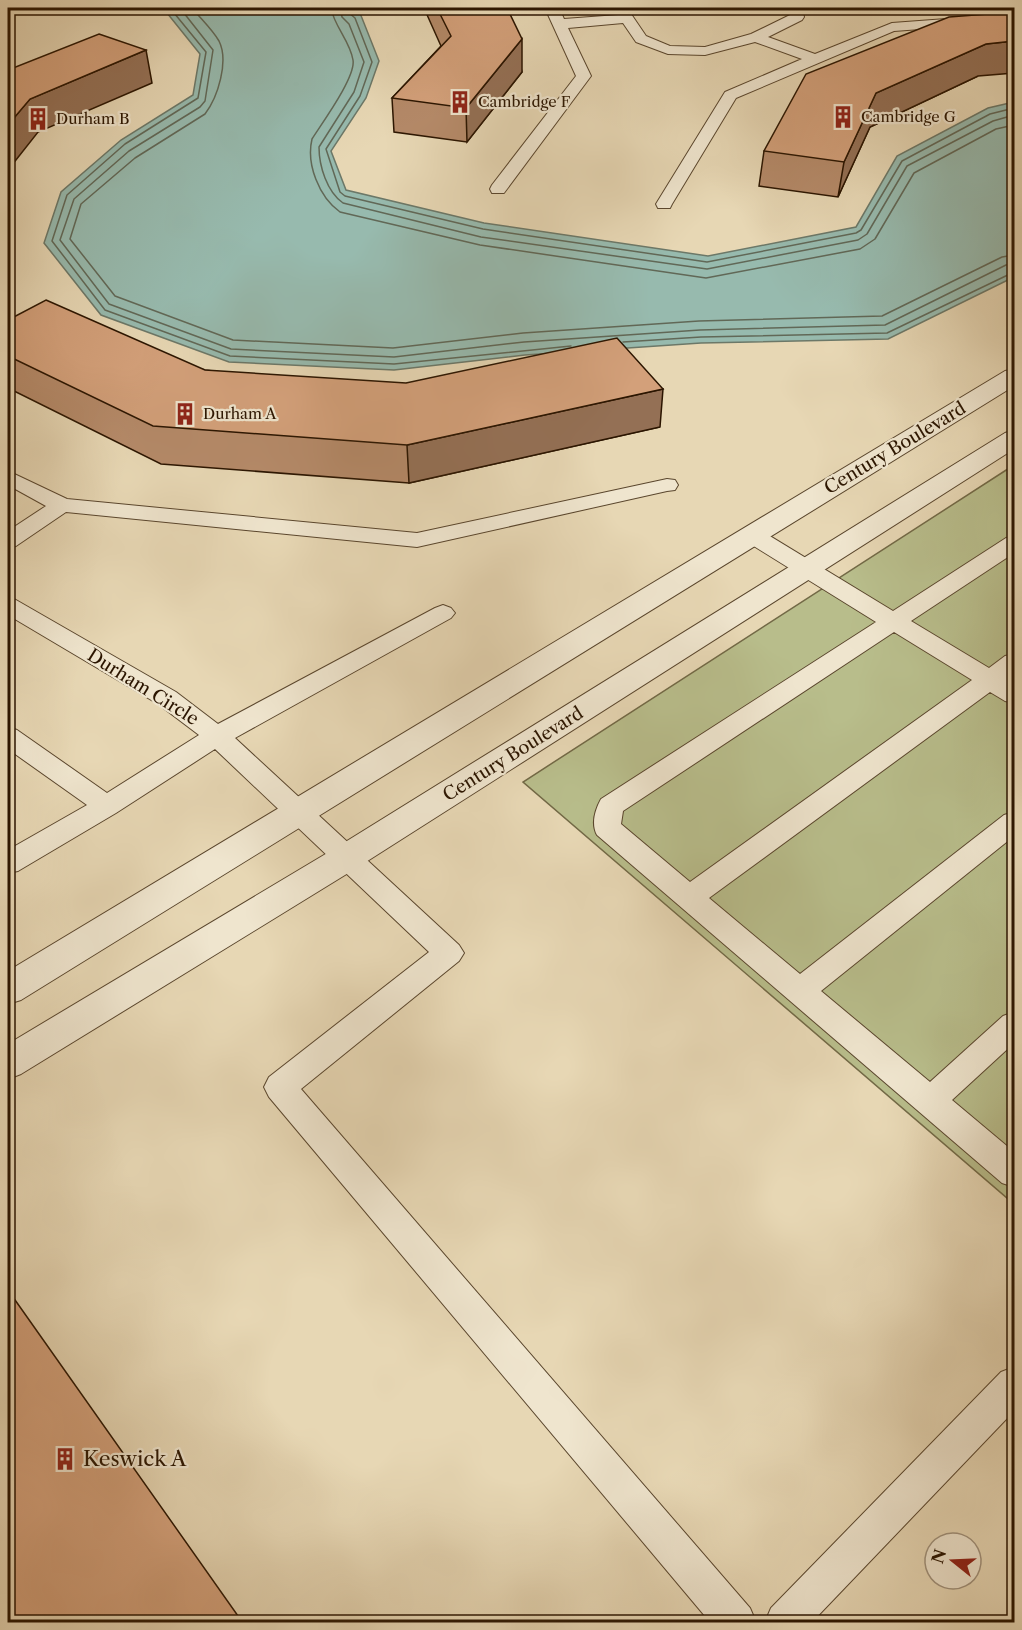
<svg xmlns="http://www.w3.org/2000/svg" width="1022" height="1630" font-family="'Libre Caslon Text',serif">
	<rect width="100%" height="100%" fill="#e7d7b4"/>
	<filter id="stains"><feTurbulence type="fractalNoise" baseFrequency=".00333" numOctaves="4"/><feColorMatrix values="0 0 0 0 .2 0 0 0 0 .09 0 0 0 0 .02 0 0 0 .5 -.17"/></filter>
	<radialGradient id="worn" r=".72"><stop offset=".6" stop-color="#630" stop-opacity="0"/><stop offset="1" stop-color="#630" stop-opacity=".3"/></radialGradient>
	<path fill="#b8bd8b" stroke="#726946" stroke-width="1.5" d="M 1014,465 L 1014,1204 L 523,782 Z"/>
	<path fill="#97baae" stroke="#6c7868" stroke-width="1.5" d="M 163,8 L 349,8 L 360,13 L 379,61 L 366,98 L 331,151 L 346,190 L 484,223 L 708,256 L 856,227 L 897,156 L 988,108 L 1014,102 L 1014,277 L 888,339 L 701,343 L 525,355 L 394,370 L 229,362 L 101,315 L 44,243 L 61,192 L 121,140 L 193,95 L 200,54 Z"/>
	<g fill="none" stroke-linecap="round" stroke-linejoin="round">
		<path stroke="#616857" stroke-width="1.5" d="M 170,8 L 206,52 L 198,98 L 125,144 L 67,195 L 52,241 L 105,310 L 230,356 L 394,364 L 571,346
			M 180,8 L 213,50 L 205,101 L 200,107 L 129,151 L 74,199 L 60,240 L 109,304 L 231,349 L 394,357 L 524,342 L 700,330 L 885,325 L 1006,265 L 1014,264
			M 192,8 C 201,19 212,29 219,41 C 229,61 218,97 205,114 L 135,158 L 81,204 L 70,239 L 115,296 L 233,340 L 393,348 L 523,333 L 699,321 L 882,316 L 1002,257 L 1014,255
			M 331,8 C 334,26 350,41 353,60 C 356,77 322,123 312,139 C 306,164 319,197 340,212 L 480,245 L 706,278 L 860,249 L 875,239 L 914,173 L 996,129 L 1014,125
			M 340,8 L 342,17 L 349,24 L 364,62 L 354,92 L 319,147 C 319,166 327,192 343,203 L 481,237 L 707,269 L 858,240 L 867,234 L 907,166 L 993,121 L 1014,115
			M 348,8 L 349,13 L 355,18 L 372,62 L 360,96 L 326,149 L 340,192 L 345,196 L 483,229 L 707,262 L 856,233 L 861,230 L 902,161 L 990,114 L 1014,108
			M 623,342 L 701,337 L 887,333 L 1014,272"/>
		<g stroke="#5a462d" stroke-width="2">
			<path id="service" d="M 545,8 L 559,8 L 564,19 L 618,15 L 613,8 L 627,8 L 646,36 L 670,46 L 705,47 L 751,34 L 790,15 L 788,8 L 802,8 L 804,17 L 802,20 L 768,37 L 815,54 L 892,23 L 1014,14 L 1014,22 L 894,31 L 736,98 L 672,204 L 670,208 L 658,208 L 656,204 L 725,92 L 802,59 L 755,42 L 705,55 L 668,54 L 636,42 L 623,23 L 568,28 L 591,76 L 504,193 L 492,193 L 490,189 L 492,185 L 576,76 Z
				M 8,471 L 67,499 L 417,533 L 667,479 L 675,480 L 678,485 L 675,490 L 667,491 L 417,547 L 66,512 L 16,546 L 8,548 L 8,531 L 46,506 L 8,485 Z
				M 752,528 L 760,530 L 893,611 L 1006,538 L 1014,536 L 1014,553 L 911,621 L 989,668 L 1005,656 L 1014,654 L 1014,674 L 1007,679 L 1014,684 L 1014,703 L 1005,701 L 990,692 L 709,898 L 800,974 L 1004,815 L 1014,812 L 1014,836 L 821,991 L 930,1082 L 1003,1016 L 1014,1012 L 1014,1043 L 952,1100 L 1014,1152 L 1014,1187 L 1002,1183 L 597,835 C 591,824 595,810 601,799 L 876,622 L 744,540 L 741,535 L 744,530 ZM 894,632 L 972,680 L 690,882 L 621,824 L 623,811 Z
				M 8,597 L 16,600 L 176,692 L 218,724 L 435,608 L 443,605 L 451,608 L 455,613 L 451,618 L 235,738 L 459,945 L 464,953 L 459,961 L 301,1089 L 750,1608 L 756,1622 L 710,1622 L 269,1097 L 264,1087 L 269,1077 L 429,952 L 215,749 L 116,813 L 18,871 L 8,873 L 8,850 L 87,805 L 8,749 L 8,727 L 17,730 L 107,793 L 199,735 L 158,704 L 8,615 Z
				M 1014,1367 L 1014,1411 L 812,1622 L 765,1622 L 771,1608 L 1001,1372 Z"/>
		</g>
		<g stroke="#5a462d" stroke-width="2">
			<path id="minor" d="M 1014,369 L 1014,386 L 21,1000 L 8,1004 L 8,971 L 1005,371 Z
				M 1014,430 L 1014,449 L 358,867 L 21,1074 L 8,1079 L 8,1044 L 334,849 L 1005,433 Z"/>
		</g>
		<use href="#service" fill="#efe5ce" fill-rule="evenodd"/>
		<use href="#minor" fill="#efe5ce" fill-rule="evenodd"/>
	</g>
	<path fill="#b58a69" stroke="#2b1500" stroke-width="1.5" d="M 424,8 L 507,8 L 522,72 L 467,142 L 394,132 L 392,98 L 441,46 Z
		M 978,76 L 870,127 L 838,197 L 759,186 L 764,151 Z
		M 8,320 L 205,370 L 660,427 L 409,483 L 161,464 L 8,388 Z"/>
	<path fill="#947055" stroke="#2b1500" stroke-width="1.5" d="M 522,39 L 522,72 L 467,142 L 466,108 Z
		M 1014,41 L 1014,73 L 978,76 L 870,127 L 838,197 L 844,162 L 876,93 L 986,44 Z
		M 146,50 L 152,83 L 38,132 L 8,170 L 8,125 L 30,99 Z
		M 663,389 L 660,427 L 409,483 L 407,445 Z"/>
	<path fill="#d3a07a" stroke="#2b1500" stroke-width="1.5" d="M 437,8 L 507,8 L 522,39 L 466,108 L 392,98 L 451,36 Z
		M 1014,12 L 1014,41 L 986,44 L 876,93 L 844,162 L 764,151 L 806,74 L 949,17 Z
		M 99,34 L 146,50 L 30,99 L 8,125 L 8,70 Z
		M 46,300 L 205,370 L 406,383 L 617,338 L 663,389 L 407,445 L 153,426 L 8,356 L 8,320 Z
		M 8,1290 L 243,1623 L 8,1623 Z"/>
	<defs>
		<g id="building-bare" transform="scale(1.8)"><path d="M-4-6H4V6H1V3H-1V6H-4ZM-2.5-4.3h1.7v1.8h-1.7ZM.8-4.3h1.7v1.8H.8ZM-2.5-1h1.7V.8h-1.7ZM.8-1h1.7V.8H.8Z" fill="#8f2418" stroke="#efe5ce" stroke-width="2.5" paint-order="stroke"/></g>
	</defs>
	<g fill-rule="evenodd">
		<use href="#building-bare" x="460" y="102"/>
		<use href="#building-bare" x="843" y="117"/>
		<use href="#building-bare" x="38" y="119"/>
		<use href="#building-bare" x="185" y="414"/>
		<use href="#building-bare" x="65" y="1459"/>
	</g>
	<g text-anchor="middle" stroke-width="4.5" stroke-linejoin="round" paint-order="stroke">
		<g font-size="15" fill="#2b1500" stroke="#efe5ce" text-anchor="start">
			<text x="478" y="107">Cambridge F</text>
			<text x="861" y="122">Cambridge G</text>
			<text x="56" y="124">Durham B</text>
			<text x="203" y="419">Durham A</text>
		</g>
		<g font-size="18" fill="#2b1500" stroke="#efe5ce">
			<text transform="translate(895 448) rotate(-31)" y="6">Century Boulevard</text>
			<text transform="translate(143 687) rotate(32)" y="6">Durham Circle</text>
			<text transform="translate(513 754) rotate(-32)" y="6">Century Boulevard</text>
		</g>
		<g font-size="21" fill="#2b1500" stroke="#efe5ce" text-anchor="start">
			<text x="83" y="1466">Keswick A</text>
		</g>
	</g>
	<rect width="1022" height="1630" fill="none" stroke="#e7d7b4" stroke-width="30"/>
	<rect x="9" y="9" width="1004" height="1612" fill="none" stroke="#2b1500" stroke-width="3"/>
	<rect x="15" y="15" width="992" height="1600" fill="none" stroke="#2b1500" stroke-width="1.5"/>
	<g transform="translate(953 1561) rotate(288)"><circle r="28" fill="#efe5ce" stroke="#a1927c" stroke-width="1.5"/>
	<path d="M0-4.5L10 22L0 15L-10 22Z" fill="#8f2418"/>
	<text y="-9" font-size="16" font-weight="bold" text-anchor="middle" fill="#2b1500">N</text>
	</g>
	<rect width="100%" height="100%" filter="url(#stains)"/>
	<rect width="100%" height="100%" fill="url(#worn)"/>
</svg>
